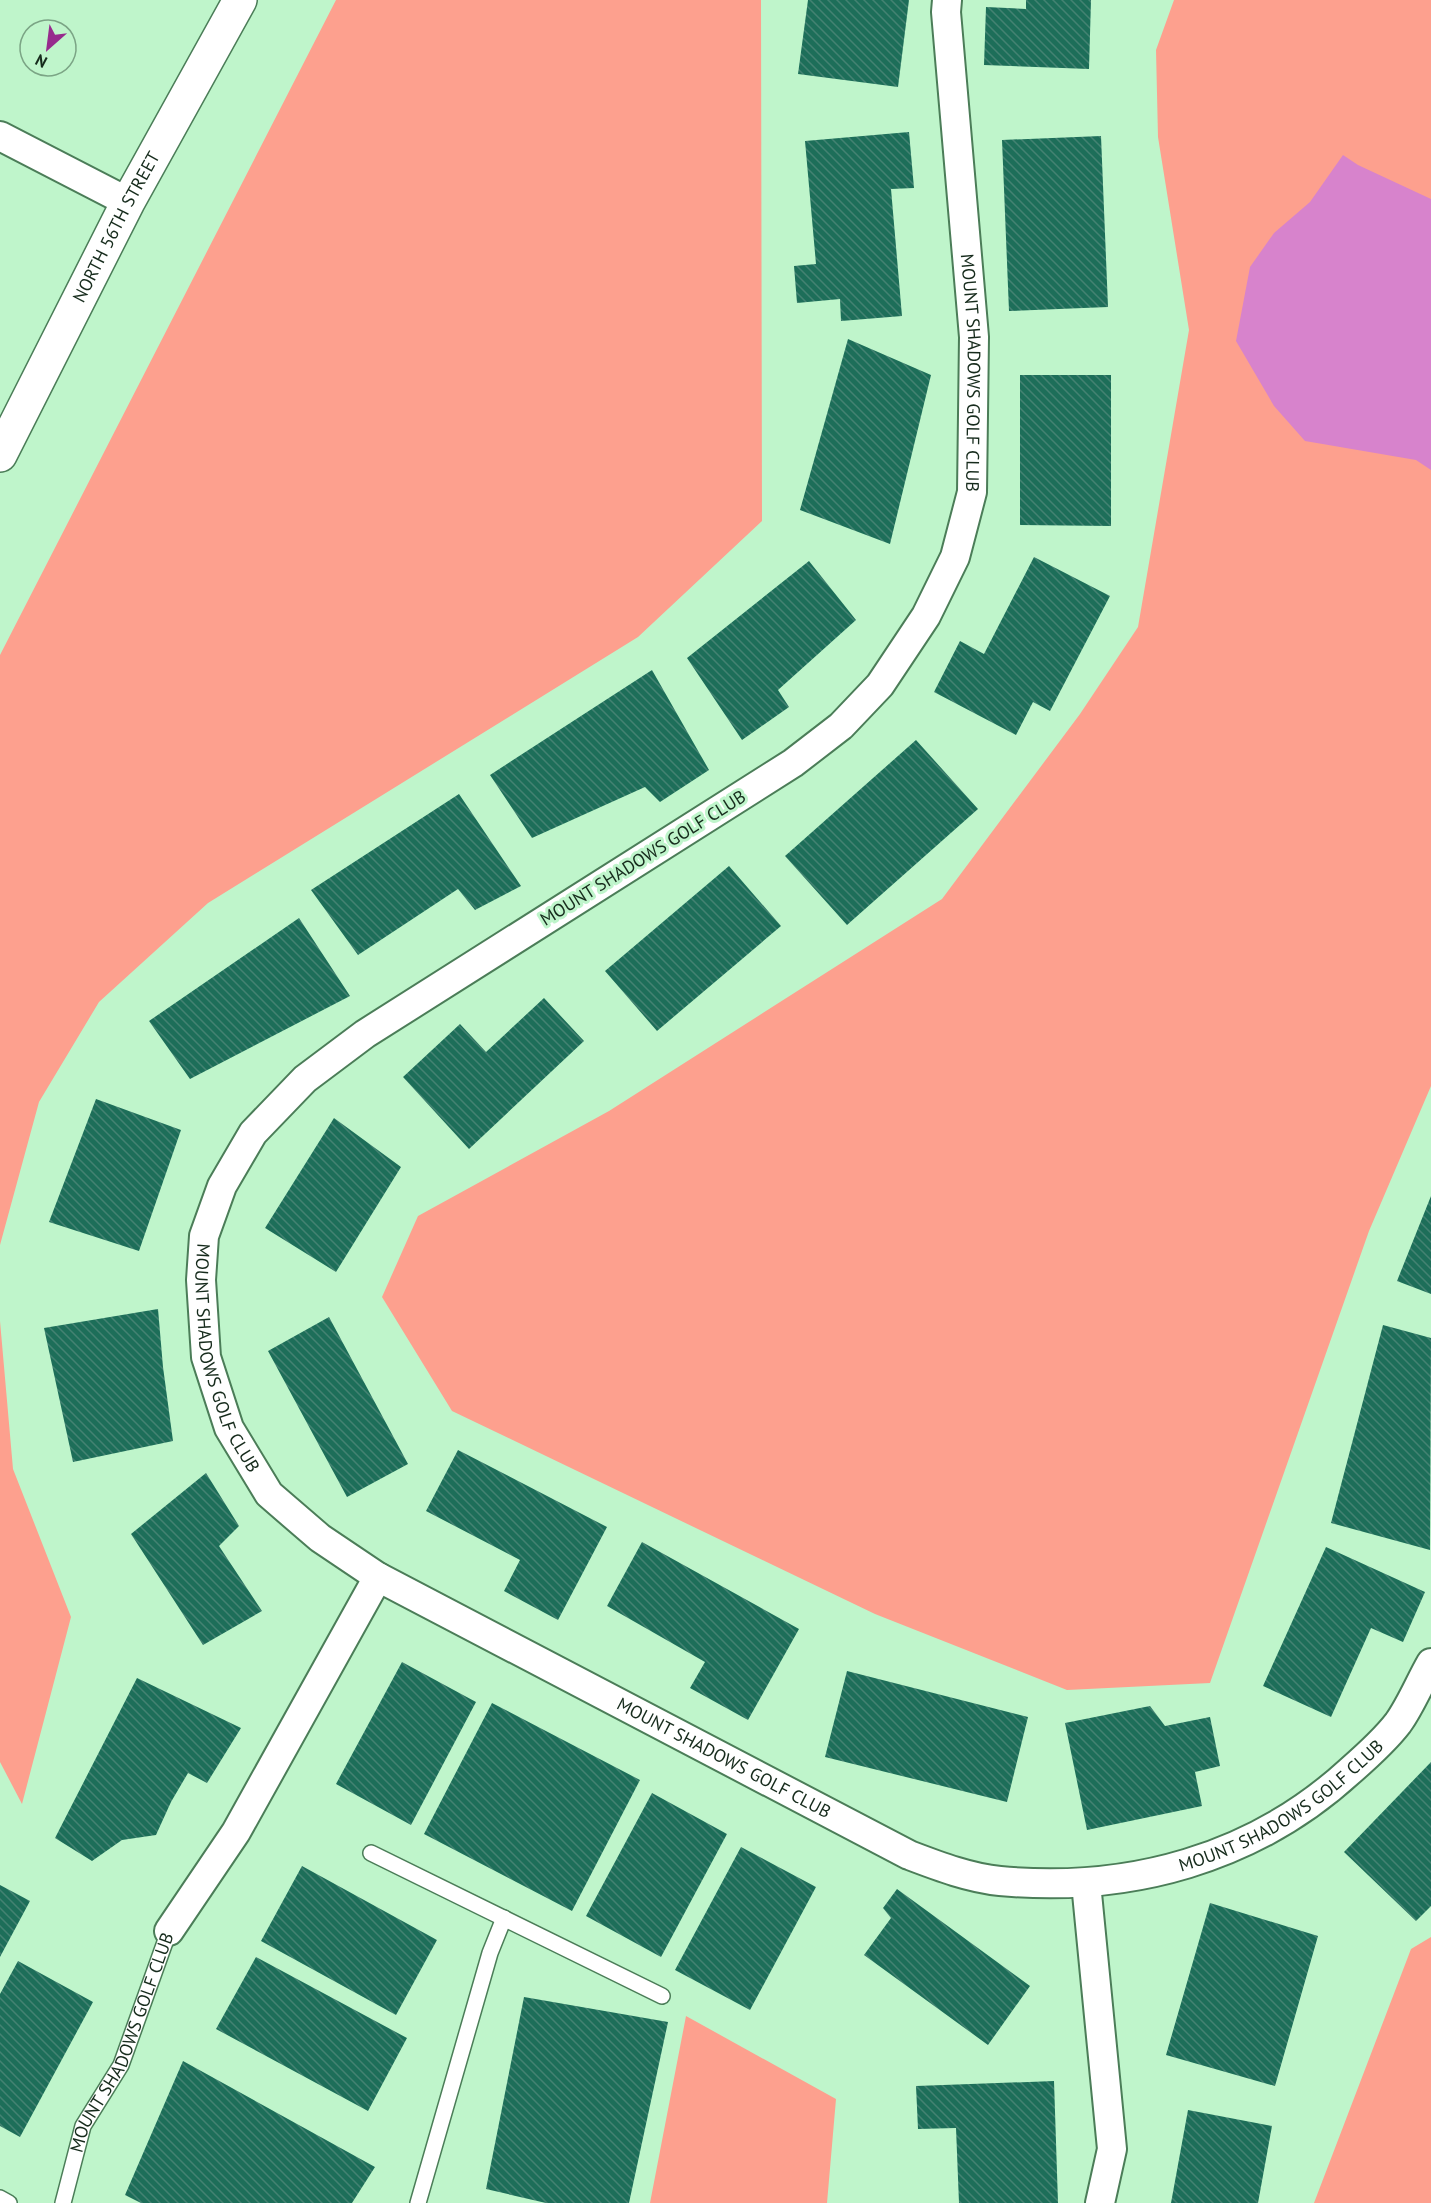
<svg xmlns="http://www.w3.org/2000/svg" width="1431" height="2203" font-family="'PT Sans',sans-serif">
	<defs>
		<pattern id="building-back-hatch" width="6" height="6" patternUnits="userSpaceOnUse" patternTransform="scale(1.5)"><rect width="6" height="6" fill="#1d6e59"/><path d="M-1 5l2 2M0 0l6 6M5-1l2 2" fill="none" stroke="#448272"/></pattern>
	</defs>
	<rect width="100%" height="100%" fill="#bff5cb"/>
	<path fill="#fda08e" d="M 336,0 L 761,0 L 762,521 L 638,637 L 208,903 L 99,1002 L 39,1102 L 0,1245 L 0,655 Z
		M 1174,0 L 1431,0 L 1431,1086 L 1369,1231 L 1210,1683 L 1067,1690 L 875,1614 L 452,1411 L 382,1297 L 418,1216 L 609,1111 L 942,899 L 1080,714 L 1138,627 L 1189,330 L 1158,137 L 1156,50 Z
		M 0,1321 L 13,1469 L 71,1617 L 22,1804 L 0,1762 Z
		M 1431,1937 L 1431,2203 L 1314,2203 L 1411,1949 Z
		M 686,2016 L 836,2099 L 827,2203 L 650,2203 Z"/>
	<path fill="#d783cc" d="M 1343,155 L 1358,165 L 1431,199 L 1431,470 L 1416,460 L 1305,441 L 1274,406 L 1236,341 L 1250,267 L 1274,233 L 1310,202 Z"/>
	<path fill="url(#building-back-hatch)" d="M 808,0 L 909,0 L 898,87 L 798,74 Z
		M 1026,0 L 1091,0 L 1089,69 L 984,65 L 986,7 L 1026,9 Z
		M 909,132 L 914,188 L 891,189 L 902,316 L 841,321 L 840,299 L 797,303 L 794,266 L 816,264 L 805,141 Z
		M 1101,136 L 1108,307 L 1009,311 L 1002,140 Z
		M 848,339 L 931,375 L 890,544 L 800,510 Z
		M 1020,375 L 1111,375 L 1111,526 L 1020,525 Z
		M 1034,557 L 1110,596 L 1050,711 L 1033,702 L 1016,735 L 934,692 L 960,641 L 984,654 Z
		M 809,561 L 856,620 L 778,690 L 789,707 L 742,740 L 687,658 Z
		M 652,670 L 709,770 L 660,802 L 645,787 L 532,838 L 490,775 Z
		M 916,740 L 978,809 L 847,925 L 785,856 Z
		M 459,794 L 521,886 L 475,910 L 458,889 L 358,955 L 311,890 Z
		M 729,866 L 781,926 L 657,1031 L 605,971 Z
		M 299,918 L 350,996 L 190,1079 L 149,1021 Z
		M 544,998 L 584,1041 L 469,1149 L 403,1077 L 460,1024 L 486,1052 Z
		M 96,1099 L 181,1130 L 139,1251 L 49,1222 Z
		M 334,1118 L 401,1167 L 336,1272 L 265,1228 Z
		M 1431,1196 L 1431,1294 L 1397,1281 Z
		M 158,1309 L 163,1367 L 173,1441 L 73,1462 L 44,1328 Z
		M 329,1317 L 408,1464 L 347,1497 L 268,1351 Z
		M 1383,1325 L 1431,1338 L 1430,1550 L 1331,1523 Z
		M 458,1450 L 607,1527 L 558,1620 L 504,1591 L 520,1560 L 426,1511 Z
		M 206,1473 L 239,1526 L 219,1546 L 262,1611 L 203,1645 L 131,1534 Z
		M 642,1542 L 799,1629 L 748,1720 L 690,1688 L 705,1662 L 607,1606 Z
		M 1326,1547 L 1425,1592 L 1403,1642 L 1371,1628 L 1331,1717 L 1263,1686 Z
		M 402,1662 L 476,1702 L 411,1825 L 336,1784 Z
		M 847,1671 L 1028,1717 L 1007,1802 L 825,1757 Z
		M 137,1678 L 241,1728 L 207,1783 L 188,1773 L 171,1802 L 156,1835 L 122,1840 L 92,1861 L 55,1838 Z
		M 492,1703 L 640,1780 L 572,1911 L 424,1834 Z
		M 1150,1706 L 1165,1726 L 1210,1717 L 1220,1766 L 1195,1772 L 1202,1806 L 1087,1830 L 1065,1723 Z
		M 1431,1762 L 1431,1906 L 1416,1921 L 1344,1852 Z
		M 652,1793 L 727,1834 L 661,1957 L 586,1916 Z
		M 741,1847 L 816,1887 L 750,2010 L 675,1970 Z
		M 302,1866 L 437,1940 L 396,2015 L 261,1941 Z
		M 0,1885 L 30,1901 L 0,1957 Z
		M 897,1889 L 1030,1986 L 988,2045 L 864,1955 L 891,1918 L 883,1908 Z
		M 1210,1903 L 1318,1936 L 1275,2086 L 1166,2055 Z
		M 256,1957 L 407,2038 L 368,2111 L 216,2029 Z
		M 18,1961 L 93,2002 L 20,2137 L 0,2126 L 0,1994 Z
		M 524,1997 L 668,2022 L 629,2203 L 546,2203 L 486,2189 Z
		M 183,2061 L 375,2167 L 352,2203 L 141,2203 L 125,2195 Z
		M 1054,2081 L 1058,2203 L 959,2203 L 956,2128 L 918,2129 L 916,2086 Z
		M 1188,2110 L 1272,2126 L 1258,2203 L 1171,2203 Z"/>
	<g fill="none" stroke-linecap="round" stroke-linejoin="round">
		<g stroke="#4b7d58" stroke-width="18">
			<g id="service">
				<path d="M 371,1853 L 662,1996"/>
				<path d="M 0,2198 L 9,2203"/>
				<path id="s1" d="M 63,2203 L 83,2126 L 121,2065 L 169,1931"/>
				<path d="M 418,2203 L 490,1953 L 504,1918"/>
			</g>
		</g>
		<g stroke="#4b7d58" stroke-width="32">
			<g id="minor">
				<path id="s2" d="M 947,0 L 946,12 L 974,337 L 972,492 L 955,557 L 926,616 L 880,685 L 841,726 L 793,763 L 365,1034 L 305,1079 L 253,1133 L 222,1186 L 204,1236 L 201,1280 L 206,1357 L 229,1428 L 269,1494 L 320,1538 L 378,1577 L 909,1855 C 938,1866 969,1878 1000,1881 C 1129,1893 1254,1859 1350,1771 C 1366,1757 1385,1740 1398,1723 C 1411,1705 1420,1682 1431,1663"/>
				<path d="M 0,136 L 128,202"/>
				<path d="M 1086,1883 L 1112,2149 L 1100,2203"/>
				<path d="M 169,1931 L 236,1832 L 378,1577"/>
			</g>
		</g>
		<g stroke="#4b7d58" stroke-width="36">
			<g id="tertiary">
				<path id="s3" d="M 0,455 L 128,202 L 240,0"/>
			</g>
		</g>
		<use href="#service" stroke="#fff" stroke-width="15"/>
		<use href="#minor" stroke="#fff" stroke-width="28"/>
		<use href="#tertiary" stroke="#fff" stroke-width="33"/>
	</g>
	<g text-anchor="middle" stroke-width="6" stroke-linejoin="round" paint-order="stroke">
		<g font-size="18" fill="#162b1c" stroke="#bff5cb">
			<text dy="6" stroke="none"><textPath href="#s3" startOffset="256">NORTH 56TH STREET</textPath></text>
			<text dy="6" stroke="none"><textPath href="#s2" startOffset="374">MOUNT SHADOWS GOLF CLUB</textPath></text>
			<text transform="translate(643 858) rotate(-32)" y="6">MOUNT SHADOWS GOLF CLUB</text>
			<text dy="6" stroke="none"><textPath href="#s2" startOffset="1724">MOUNT SHADOWS GOLF CLUB</textPath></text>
			<text dy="6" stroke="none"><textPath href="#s2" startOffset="2398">MOUNT SHADOWS GOLF CLUB</textPath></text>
			<text dy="6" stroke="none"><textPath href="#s2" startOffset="3002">MOUNT SHADOWS GOLF CLUB</textPath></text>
			<text dy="6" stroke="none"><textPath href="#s1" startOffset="172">MOUNT SHADOWS GOLF CLUB</textPath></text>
		</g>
	</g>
	<g transform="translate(48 48) rotate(208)"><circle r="28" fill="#bff5cb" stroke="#7ba485" stroke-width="1.5"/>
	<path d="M0-4.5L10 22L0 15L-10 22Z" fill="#972b8d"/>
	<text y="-9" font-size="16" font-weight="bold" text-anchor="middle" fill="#162b1c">N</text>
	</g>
</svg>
